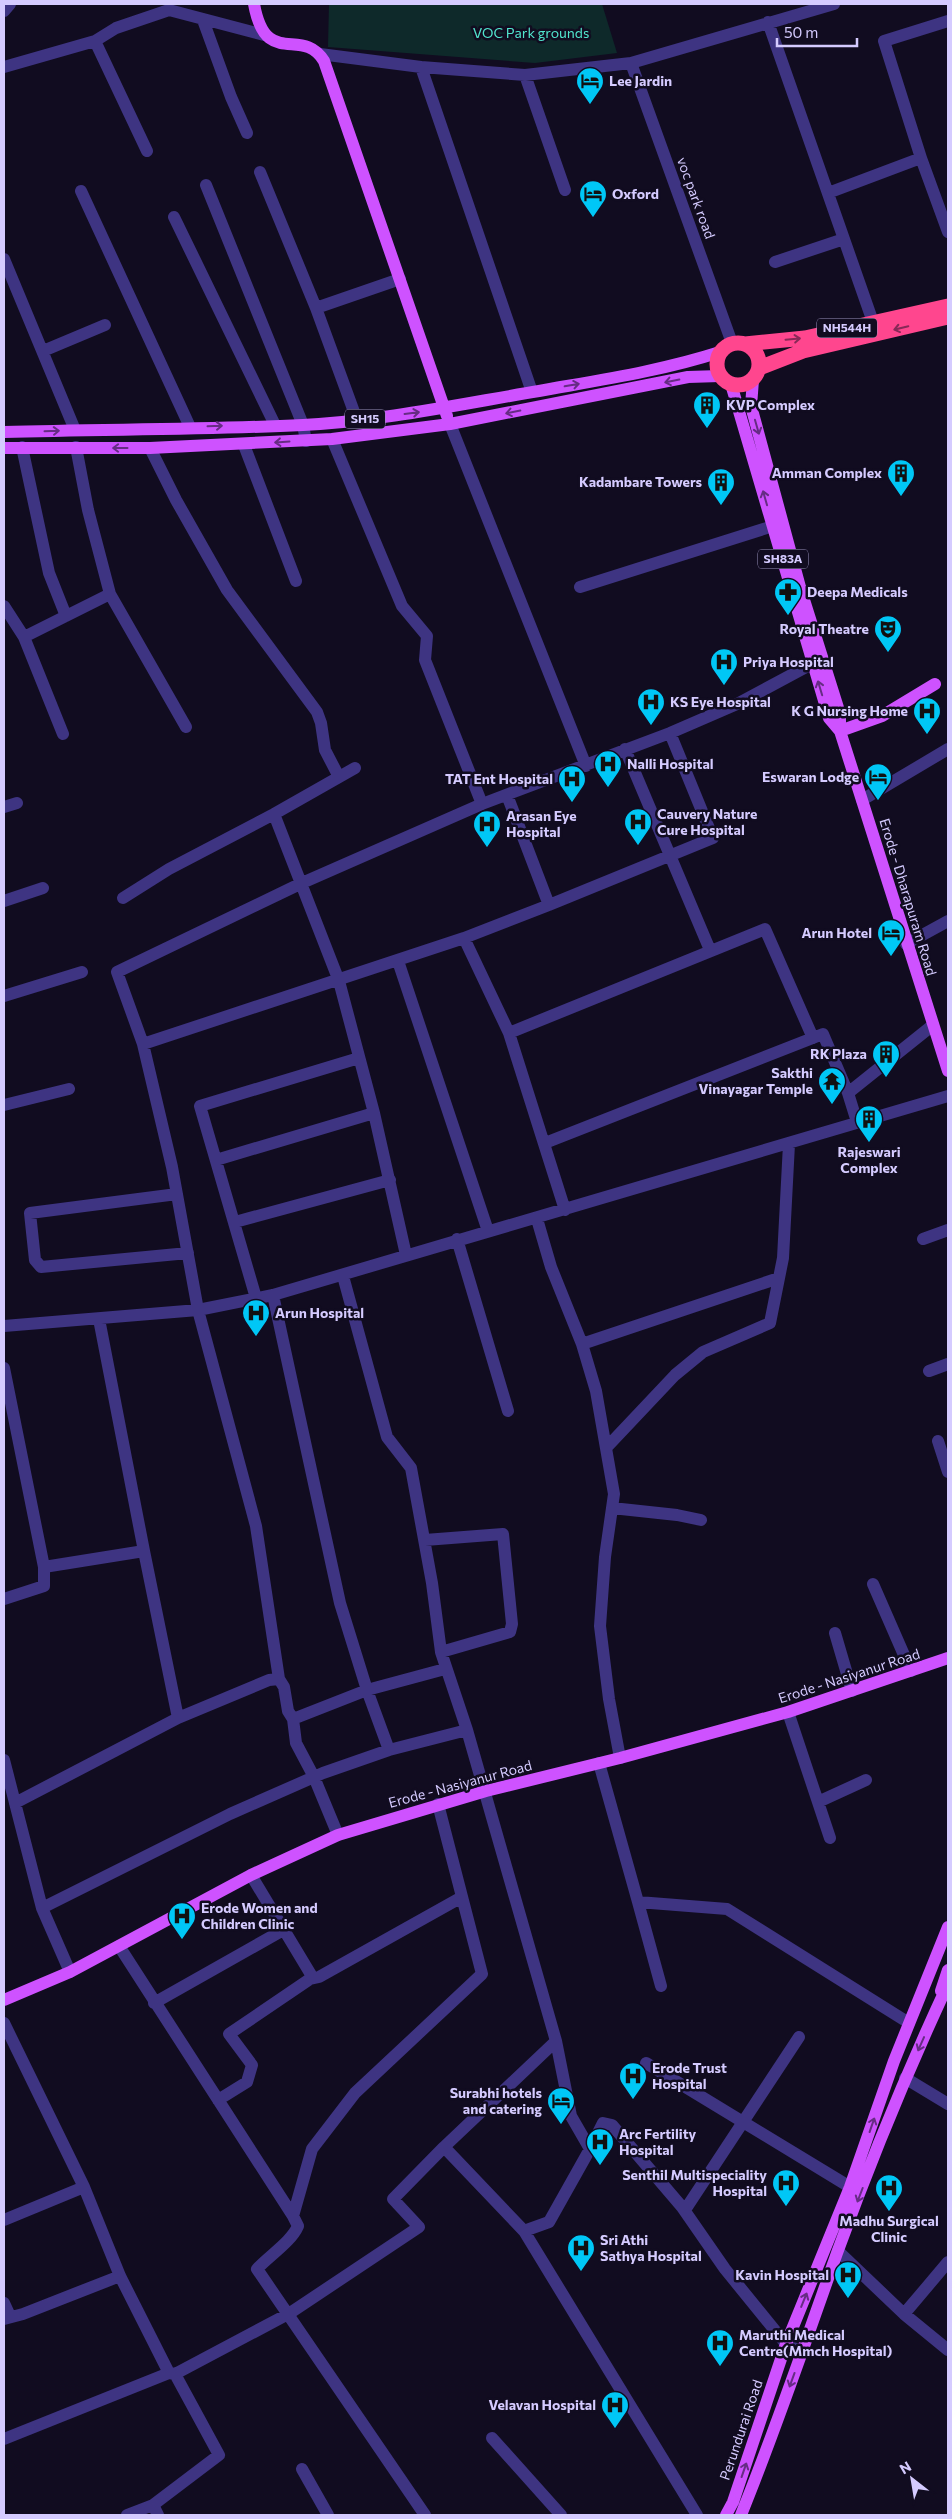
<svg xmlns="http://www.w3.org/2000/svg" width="952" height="2519" font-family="Commissioner,sans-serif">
	<rect width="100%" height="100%" fill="#110c20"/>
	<path fill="#0e292a" d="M 329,4 L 602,4 L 617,53 L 535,63 L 328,47 Z"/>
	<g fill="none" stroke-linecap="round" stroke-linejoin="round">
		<path stroke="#3e3482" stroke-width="12" d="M 4,11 L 10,4
			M 203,20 L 231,97 L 247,133
			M 948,21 L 884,41 L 921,158 L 948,232
			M 768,22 L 873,322
			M 95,41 L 147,151
			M 320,54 L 421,67 L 532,392
			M 631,63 L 732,343
			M 4,67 L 95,41 L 116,28 L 169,10 L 264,35
			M 421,67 L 525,75 L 631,63 L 834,4
			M 525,75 L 565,190
			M 260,172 L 316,308 L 357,420
			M 206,185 L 303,425 L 306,441
			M 81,191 L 190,427
			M 828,193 L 921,158
			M 174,217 L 275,425
			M 4,259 L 75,430
			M 775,262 L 844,239
			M 316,308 L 400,279
			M 43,351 L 105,325
			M 450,424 L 586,766
			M 332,439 L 402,606 L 427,636 L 425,660 L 482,804
			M 244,445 L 296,581
			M 22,447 L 49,573 L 66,616
			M 76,447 L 88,510 L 110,594 L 186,727
			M 150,448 L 176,500 L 227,590 L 317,712 L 321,723 L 325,750 L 339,777
			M 580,587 L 773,526
			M 4,606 L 24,637 L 63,734
			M 24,637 L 110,594
			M 625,749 L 710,950
			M 507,795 L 549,905 L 464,938 L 509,1033
			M 862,800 L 948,749
			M 4,807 L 17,803
			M 274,814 L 355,768
			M 123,898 L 169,869 L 274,814 L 339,981 L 374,1113 L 406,1255
			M 4,901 L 43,888
			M 549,905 L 713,838 L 670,733
			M 906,944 L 948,921
			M 398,961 L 488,1231
			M 4,996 L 82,972
			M 143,1044 L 464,938
			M 848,1093 L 857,1122
			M 4,1105 L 69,1089
			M 545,1143 L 823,1034 L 848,1093 L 933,1025
			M 216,1160 L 374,1113
			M 177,1194 L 30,1213 L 35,1260 L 41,1267 L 188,1253
			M 565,1210 L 509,1033 L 765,929 L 813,1038
			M 537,1219 L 551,1267 L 582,1344 L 596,1391 L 614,1494 L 605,1557 L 600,1626 L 609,1699 L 620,1758
			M 235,1222 L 390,1180
			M 457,1239 L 508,1411
			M 923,1239 L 948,1230
			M 273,1295 L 340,1603 L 367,1690 L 389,1750
			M 256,1298 L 200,1106 L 359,1058
			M 4,1326 L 198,1310 L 273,1295 L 948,1096
			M 582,1344 L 779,1278
			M 4,1368 L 44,1567 L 144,1551 L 99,1319
			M 929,1371 L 948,1364
			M 938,1441 L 948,1472
			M 607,1447 L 675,1375 L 703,1352 L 770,1323 L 783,1258 L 789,1144
			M 612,1508 L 677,1515 L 701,1520
			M 425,1540 L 503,1534 L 512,1624 L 510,1632 L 441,1652
			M 144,1551 L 178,1718
			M 873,1584 L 911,1671
			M 4,1599 L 44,1586 L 44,1567
			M 835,1633 L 852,1691
			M 788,1712 L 830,1838
			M 293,1719 L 367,1690 L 445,1669
			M 467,1730 L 556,2041 L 444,2147 L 524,2231 L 697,2515
			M 4,1760 L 42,1908 L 70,1972
			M 599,1763 L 638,1902 L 727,1909 L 909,2023
			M 818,1802 L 866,1780
			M 15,1803 L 178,1718 L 269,1680 L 279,1679
			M 338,1835 L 314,1777 L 296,1743 L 293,1719 L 288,1711 L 284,1687 L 279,1679 L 256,1526 L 198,1310 L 172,1167 L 143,1044 L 117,972 L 302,883 L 482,804 L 670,733 L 737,704 L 821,659
			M 251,1875 L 313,1978
			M 638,1902 L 661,1986
			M 42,1908 L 230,1814 L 323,1773 L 389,1750 L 467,1730 L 441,1652 L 432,1583 L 411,1468 L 387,1437 L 343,1276
			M 119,1946 L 293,2216 L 312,2149 L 355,2093 L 482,1974 L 438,1804
			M 154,2003 L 285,1929
			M 4,2023 L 84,2187 L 120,2276 L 169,2373 L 175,2374 L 290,2313 L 419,2227 L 393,2199 L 444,2147
			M 556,2041 L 571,2116 L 590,2149 L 603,2123 L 612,2125 L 682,2207 L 725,2269 L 786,2344 L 802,2352
			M 646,2063 L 850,2187
			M 905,2078 L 948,2104
			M 218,2100 L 247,2082 L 252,2065 L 229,2034 L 310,1979 L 319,1977 L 462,1897
			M 685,2210 L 799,2037
			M 293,2216 L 298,2226 C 291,2242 270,2255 257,2269 L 425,2515
			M 4,2220 L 84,2187
			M 524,2231 L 549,2222 L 590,2149
			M 838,2251 L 904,2314 L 948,2350
			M 4,2303 L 10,2316
			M 904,2314 L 948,2262
			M 4,2319 L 23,2314 L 120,2276
			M 492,2438 L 561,2515
			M 4,2439 L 169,2373
			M 302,2469 L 328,2515
			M 153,2505 L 219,2455 L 175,2374
			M 127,2515 L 153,2505 L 158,2515"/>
		<path stroke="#ce52ff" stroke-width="12" d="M 254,4 C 266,70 302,25 324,61 L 447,416
			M 753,380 L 751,406 L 800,587 L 840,714 L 840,731 L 948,1071
			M 731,384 L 825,704 L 829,718 L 840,731
			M 4,432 C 103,429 203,430 303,425 C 382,421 461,404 539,391 C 600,380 661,371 720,352
			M 4,448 L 150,448 L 332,439 L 450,424 L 688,377 L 720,376
			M 840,731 L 882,716 L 935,684
			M 941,1991 L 948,1970
			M 4,2000 L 70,1972 L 251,1875 L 338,1835 L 486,1791 L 620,1758 L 788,1712 L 948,1658
			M 726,2515 L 733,2502 L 786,2344 L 850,2187 L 894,2061 L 948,1927
			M 741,2515 C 776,2429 806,2340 837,2253 C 870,2162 907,2072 948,1984"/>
		<path stroke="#ff468e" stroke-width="15" d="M717 364a21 21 0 1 1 42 0a21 21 0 1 1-42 0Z
			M 745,344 L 805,338 L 948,306
			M 759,368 L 803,351 L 948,317"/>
	</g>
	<defs><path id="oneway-shaft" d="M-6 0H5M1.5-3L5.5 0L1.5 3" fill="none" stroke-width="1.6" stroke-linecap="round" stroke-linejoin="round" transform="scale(1.25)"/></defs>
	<g stroke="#882957">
		<use href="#oneway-shaft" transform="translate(901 328) rotate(167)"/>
		<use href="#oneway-shaft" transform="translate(793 339) rotate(-5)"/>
	</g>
	<g stroke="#662c84">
		<use href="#oneway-shaft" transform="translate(672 381) rotate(169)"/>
		<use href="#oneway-shaft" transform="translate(572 385) rotate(-10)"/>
		<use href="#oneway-shaft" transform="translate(513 412) rotate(169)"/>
		<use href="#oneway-shaft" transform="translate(412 413) rotate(-7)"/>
		<use href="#oneway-shaft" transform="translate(215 426) rotate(-2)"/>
		<use href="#oneway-shaft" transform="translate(757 427) rotate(74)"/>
		<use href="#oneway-shaft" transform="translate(52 431) rotate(-2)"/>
		<use href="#oneway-shaft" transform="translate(282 442) rotate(176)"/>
		<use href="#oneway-shaft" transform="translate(120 448) rotate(-180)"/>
		<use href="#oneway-shaft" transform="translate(765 498) rotate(-106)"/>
		<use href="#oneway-shaft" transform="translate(820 688) rotate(-107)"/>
		<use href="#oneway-shaft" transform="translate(921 2044) rotate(114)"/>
		<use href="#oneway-shaft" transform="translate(872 2125) rotate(-71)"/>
		<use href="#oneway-shaft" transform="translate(860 2195) rotate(111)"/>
		<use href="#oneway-shaft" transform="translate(804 2300) rotate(-68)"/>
		<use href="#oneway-shaft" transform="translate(792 2380) rotate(110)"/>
		<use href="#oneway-shaft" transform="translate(744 2470) rotate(-71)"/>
	</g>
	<defs>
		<g id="hotel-pin" transform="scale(1.4375)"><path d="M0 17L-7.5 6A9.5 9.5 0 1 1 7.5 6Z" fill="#00c7f6" stroke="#110c20"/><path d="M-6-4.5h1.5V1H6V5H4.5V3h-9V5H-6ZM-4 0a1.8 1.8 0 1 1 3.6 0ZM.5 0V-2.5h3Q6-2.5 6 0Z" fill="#111"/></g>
		<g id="building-pin" transform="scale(1.4375)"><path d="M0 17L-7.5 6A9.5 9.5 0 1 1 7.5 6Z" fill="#00c7f6" stroke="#110c20"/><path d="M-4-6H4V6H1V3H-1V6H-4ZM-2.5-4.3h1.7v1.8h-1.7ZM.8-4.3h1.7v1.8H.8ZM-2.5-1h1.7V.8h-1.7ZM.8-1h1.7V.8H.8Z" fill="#111"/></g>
		<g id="pharmacy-pin" transform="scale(1.4375)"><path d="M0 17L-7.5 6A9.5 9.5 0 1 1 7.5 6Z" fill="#00c7f6" stroke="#110c20"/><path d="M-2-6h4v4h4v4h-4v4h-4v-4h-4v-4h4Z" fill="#111"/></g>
		<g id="theatre-pin" transform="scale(1.4375)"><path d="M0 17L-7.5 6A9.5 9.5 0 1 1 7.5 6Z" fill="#00c7f6" stroke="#110c20"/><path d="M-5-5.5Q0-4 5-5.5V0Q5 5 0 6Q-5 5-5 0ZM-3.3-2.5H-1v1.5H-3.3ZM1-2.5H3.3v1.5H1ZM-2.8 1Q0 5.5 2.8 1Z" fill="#111"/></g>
		<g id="hospital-pin" transform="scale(1.4375)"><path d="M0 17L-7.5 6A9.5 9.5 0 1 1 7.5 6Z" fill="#00c7f6" stroke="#110c20"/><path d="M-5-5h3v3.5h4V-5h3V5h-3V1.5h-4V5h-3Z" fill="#111"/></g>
		<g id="temple-pin" transform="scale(1.4375)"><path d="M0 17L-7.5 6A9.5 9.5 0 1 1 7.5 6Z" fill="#00c7f6" stroke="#110c20"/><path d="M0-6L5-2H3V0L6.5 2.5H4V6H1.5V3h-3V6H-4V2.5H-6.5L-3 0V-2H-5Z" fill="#111"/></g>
	</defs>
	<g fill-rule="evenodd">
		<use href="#hotel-pin" x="590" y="81"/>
		<use href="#hotel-pin" x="593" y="194"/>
		<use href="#building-pin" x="707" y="405"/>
		<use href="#building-pin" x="901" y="473"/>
		<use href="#building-pin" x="721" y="482"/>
		<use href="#pharmacy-pin" x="788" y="592"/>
		<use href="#theatre-pin" x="888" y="629"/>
		<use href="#hospital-pin" x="724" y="662"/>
		<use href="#hospital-pin" x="651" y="702"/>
		<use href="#hospital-pin" x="927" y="711"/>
		<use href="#hospital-pin" x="608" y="764"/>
		<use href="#hotel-pin" x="878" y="777"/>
		<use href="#hospital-pin" x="572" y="779"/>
		<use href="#hospital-pin" x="638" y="822"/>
		<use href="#hospital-pin" x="487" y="824"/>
		<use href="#hotel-pin" x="891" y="933"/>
		<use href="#building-pin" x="886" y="1054"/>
		<use href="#temple-pin" x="832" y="1081"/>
		<use href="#building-pin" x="869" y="1119"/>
		<use href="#hospital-pin" x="256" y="1313"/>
		<use href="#hospital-pin" x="182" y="1916"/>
		<use href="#hospital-pin" x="633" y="2076"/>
		<use href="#hotel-pin" x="561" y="2101"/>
		<use href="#hospital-pin" x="600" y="2142"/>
		<use href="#hospital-pin" x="786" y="2183"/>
		<use href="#hospital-pin" x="889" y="2188"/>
		<use href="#hospital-pin" x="581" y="2248"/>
		<use href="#hospital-pin" x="848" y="2275"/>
		<use href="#hospital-pin" x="720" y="2343"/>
		<use href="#hospital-pin" x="615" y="2405"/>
	</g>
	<g text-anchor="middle" stroke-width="5" stroke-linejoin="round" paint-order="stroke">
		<g fill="#110c20" stroke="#9a92bc" stroke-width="1">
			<rect x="817" y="318.5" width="60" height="19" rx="4"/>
			<rect x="345" y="409.5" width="40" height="19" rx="4"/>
			<rect x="758" y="549.5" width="50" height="19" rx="4"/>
		</g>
		<g font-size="12" font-weight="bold" fill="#d5cbff">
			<text x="847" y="332">NH544H</text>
			<text x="365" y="423">SH15</text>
			<text x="783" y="563">SH83A</text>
		</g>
		<g font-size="14" fill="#51e4cd" stroke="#110c20">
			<text x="531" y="38">VOC Park grounds</text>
		</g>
		<g font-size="14" font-weight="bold" fill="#d5cbff" stroke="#110c20" text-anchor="start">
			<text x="609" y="86">Lee Jardin</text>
			<text x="612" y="199">Oxford</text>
			<text x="726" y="410">KVP Complex</text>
			<text x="882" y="478" text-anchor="end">Amman Complex</text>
			<text x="702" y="487" text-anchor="end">Kadambare Towers</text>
			<text x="807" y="597">Deepa Medicals</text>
			<text x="869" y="634" text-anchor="end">Royal Theatre</text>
			<text x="743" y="667">Priya Hospital</text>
			<text x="670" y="707">KS Eye Hospital</text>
			<text x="908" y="716" text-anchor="end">K G Nursing Home</text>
			<text x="627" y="769">Nalli Hospital</text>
			<text x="859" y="782" text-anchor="end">Eswaran Lodge</text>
			<text x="553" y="784" text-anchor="end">TAT Ent Hospital</text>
			<text x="657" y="819">Cauvery Nature<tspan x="657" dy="16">Cure Hospital</tspan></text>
			<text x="506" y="821">Arasan Eye<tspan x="506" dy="16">Hospital</tspan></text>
			<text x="872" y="938" text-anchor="end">Arun Hotel</text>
			<text x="867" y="1059" text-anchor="end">RK Plaza</text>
			<text x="813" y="1078" text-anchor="end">Sakthi<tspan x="813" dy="16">Vinayagar Temple</tspan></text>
			<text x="869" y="1157" text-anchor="middle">Rajeswari<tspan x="869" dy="16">Complex</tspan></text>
			<text x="275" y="1318">Arun Hospital</text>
			<text x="201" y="1913">Erode Women and<tspan x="201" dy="16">Children Clinic</tspan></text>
			<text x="652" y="2073">Erode Trust<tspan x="652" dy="16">Hospital</tspan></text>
			<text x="542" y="2098" text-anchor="end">Surabhi hotels<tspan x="542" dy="16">and catering</tspan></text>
			<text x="619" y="2139">Arc Fertility<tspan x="619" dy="16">Hospital</tspan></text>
			<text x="767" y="2180" text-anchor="end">Senthil Multispeciality<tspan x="767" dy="16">Hospital</tspan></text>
			<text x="889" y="2226" text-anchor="middle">Madhu Surgical<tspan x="889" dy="16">Clinic</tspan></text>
			<text x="600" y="2245">Sri Athi<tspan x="600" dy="16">Sathya Hospital</tspan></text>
			<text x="829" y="2280" text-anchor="end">Kavin Hospital</text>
			<text x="739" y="2340">Maruthi Medical<tspan x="739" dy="16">Centre(Mmch Hospital)</tspan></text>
			<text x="596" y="2410" text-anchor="end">Velavan Hospital</text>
		</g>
		<g font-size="14" fill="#d5cbff" stroke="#110c20">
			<text transform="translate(696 198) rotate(70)" y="5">voc park road</text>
			<text transform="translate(908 897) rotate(73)" y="5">Erode - Dharapuram Road</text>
			<text transform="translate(849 1676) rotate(-18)" y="5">Erode - Nasiyanur Road</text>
			<text transform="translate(460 1784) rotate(-15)" y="5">Erode - Nasiyanur Road</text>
			<text transform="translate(741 2430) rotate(-71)" y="5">Perundurai Road</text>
		</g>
	</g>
	<rect width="952" height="2519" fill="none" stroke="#d5cbff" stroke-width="10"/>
	<g transform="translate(912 2479) rotate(329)" stroke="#110c20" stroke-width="4" paint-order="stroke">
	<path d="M0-4L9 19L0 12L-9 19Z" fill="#d5cbff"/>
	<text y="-8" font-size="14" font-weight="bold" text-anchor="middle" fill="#d5cbff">N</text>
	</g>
	<path d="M777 38v8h80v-8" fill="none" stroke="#d5cbff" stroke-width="2.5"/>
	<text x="784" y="38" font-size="15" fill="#d5cbff" stroke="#110c20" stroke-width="4" paint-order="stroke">50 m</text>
</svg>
